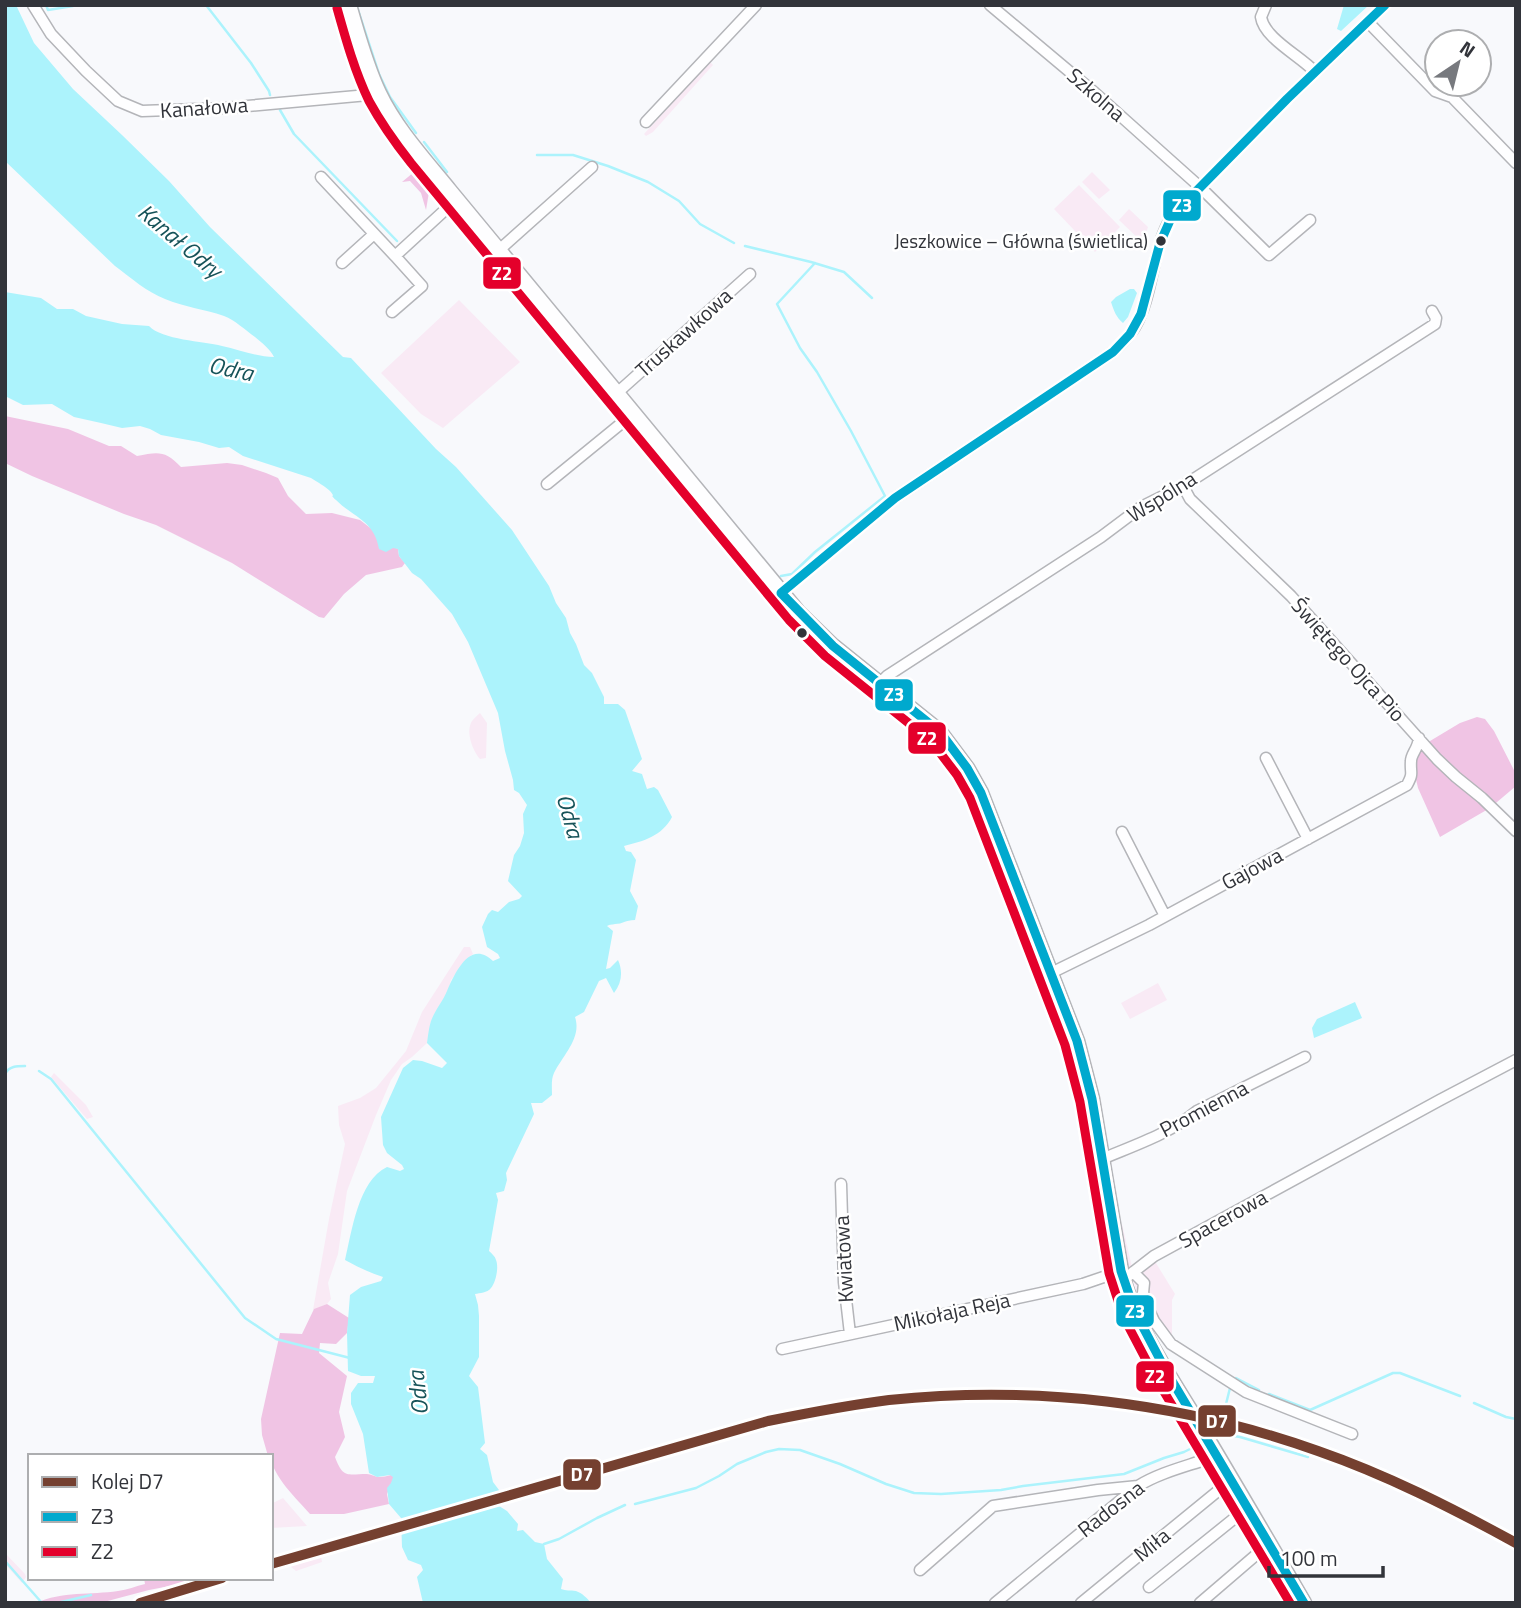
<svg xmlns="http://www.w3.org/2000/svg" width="1521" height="1608" font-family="'Titillium Web',sans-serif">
	<rect width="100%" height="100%" fill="#f8f9fc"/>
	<path fill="#f9eaf5" d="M 710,62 L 713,65 L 653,132 L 646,136 L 644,134 Z
		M 1092,172 L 1110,190 L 1099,199 L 1082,182 Z
		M 1079,185 L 1120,227 L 1095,252 L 1054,209 Z
		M 1129,209 L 1148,227 L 1143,243 L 1119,220 Z
		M 459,300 L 520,362 L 443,428 L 421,414 L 381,373 Z
		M 480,713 L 487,723 L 486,758 L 480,759 C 473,751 465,732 472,721 C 474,718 477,716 480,713 Z
		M 464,947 L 470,947 L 473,954 L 468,958 L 451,980 L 448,991 L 431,1021 L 427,1043 L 412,1057 L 402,1064 L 391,1080 L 376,1115 L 347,1191 L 338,1254 L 328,1283 L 331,1299 L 327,1304 L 313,1310 L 329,1219 L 345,1144 L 339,1125 L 338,1106 L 360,1098 L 376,1088 L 406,1051 L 422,1012 Z
		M 1158,983 L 1167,1000 L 1130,1019 L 1121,1003 Z
		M 54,1073 L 86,1105 L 93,1117 L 87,1119 L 51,1077 Z
		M 1122,1224 L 1132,1267 L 1151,1255 L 1175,1294 L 1172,1300 L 1172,1335 L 1146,1315 L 1129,1270 L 1123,1262 L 1120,1225 Z
		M 283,1498 L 307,1526 L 271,1528 L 271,1504 Z
		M 5,1555 L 7,1555 L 25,1574 L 26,1577 L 22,1583 L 5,1564 Z
		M 321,1556 L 322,1562 L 296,1571 L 290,1566 Z"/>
	<path fill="#f0c4e4" d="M 420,167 L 437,188 L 429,192 L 426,210 L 421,193 L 410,181 L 402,182 Z
		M 5,416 L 68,429 L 109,446 L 121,446 L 137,456 C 158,452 165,450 181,467 L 227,463 L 242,465 L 266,473 L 278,478 L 288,496 L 306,514 L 332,513 L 360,520 L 373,530 L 377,538 L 398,549 L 399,556 L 405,563 L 402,567 L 366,575 L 344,594 L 324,618 L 319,617 L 232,563 L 156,525 L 124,514 L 32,476 L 5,463 Z
		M 1477,717 L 1485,719 L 1494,731 L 1516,774 L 1516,786 L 1490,808 L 1440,837 L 1418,788 L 1412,762 L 1420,747 L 1460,723 Z
		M 327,1304 L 349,1318 L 347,1333 L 336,1344 L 320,1343 L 319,1353 L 347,1376 L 339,1412 L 345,1437 L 335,1457 C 343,1479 348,1474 367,1474 C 371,1474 375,1477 379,1477 C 383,1477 387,1476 391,1475 L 394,1477 L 387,1494 L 389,1504 L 344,1514 L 310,1514 C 298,1500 271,1475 271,1456 L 268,1456 L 262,1435 L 261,1419 L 280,1333 L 302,1334 L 314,1309 Z
		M 144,1578 L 192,1578 L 180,1584 L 149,1590 L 100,1603 L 36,1603 C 62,1591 91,1595 118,1591 C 127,1590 136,1586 145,1584 Z"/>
	<path fill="#acf3fc" d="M 5,5 L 16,5 L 34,43 L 73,89 L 122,135 L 169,181 L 210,227 L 343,357 L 351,358 L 436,449 L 456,467 L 512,530 L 549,586 L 556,603 L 566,618 L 570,633 L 576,644 L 584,665 L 592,673 L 604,697 L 604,704 L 618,704 L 625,710 L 642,759 L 632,771 L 642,774 L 647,789 L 654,787 L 658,790 L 672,817 C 662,836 644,841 624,846 L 626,851 L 631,852 L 636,860 L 630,891 L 638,906 L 635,920 C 625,920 623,924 615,924 C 612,925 610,924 607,926 L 613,931 L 606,969 L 610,968 L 618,960 C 623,971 622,983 614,993 L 606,978 L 599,981 L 584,1012 L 575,1017 C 582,1038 563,1055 554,1073 C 551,1079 552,1088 552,1095 L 542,1103 L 531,1103 L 534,1114 L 506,1173 L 507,1180 L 504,1191 L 496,1193 L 498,1200 L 489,1251 C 492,1254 495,1256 496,1260 C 499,1267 496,1282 491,1288 C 487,1293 480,1293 475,1294 L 478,1305 L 479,1316 L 479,1357 L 469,1376 L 478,1387 L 485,1443 L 480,1449 L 487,1455 L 493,1482 L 499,1490 L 499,1506 L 507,1511 L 518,1524 L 517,1531 L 523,1530 L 535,1542 L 544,1544 L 547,1559 L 563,1579 L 561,1589 C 566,1591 570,1590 576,1591 C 582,1593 587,1598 591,1603 L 423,1603 L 417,1577 L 423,1570 L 421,1565 L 408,1560 L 402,1547 L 401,1518 L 389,1504 L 387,1488 L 391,1483 L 393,1477 L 390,1475 L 377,1477 L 369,1473 L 363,1434 L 351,1404 L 351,1393 L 358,1383 L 373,1383 L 375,1376 L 361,1376 L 348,1371 L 347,1333 L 350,1295 L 361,1287 L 381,1281 L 383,1277 C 370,1273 358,1267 345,1260 C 352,1231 358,1181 387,1167 L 400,1171 L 404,1169 L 402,1165 L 387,1153 L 383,1145 L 381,1117 L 403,1068 L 413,1060 L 422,1061 L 442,1068 L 447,1063 L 427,1043 C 428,1036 429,1027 431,1021 C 435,1010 443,1001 447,991 C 455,973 470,939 493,961 L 500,958 L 498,954 L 487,947 L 482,927 L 488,914 L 492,910 L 498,912 L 509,902 L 519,899 L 522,896 L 508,881 L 514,855 L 520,846 L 524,833 L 523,814 L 527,805 L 519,793 L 514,790 L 513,780 L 505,751 L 498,713 L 468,642 L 452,614 L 421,579 L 412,573 L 399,556 L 398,549 L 393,548 L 386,552 L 379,549 C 374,520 354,518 336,500 C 328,493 337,499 330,491 C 325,486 317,482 311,478 L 243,456 L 229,447 L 219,448 L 199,442 L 161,435 L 150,429 L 140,426 L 122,428 L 101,423 L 74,417 L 52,404 L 23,405 L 5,396 L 5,292 L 41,298 L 57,309 L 73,309 L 86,316 L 122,324 L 149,326 C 162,340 203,341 222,346 C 240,350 258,357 274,357 C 270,349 262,343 255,337 C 245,330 235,320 224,316 C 204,309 184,307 165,299 C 147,292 131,278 115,266 L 5,161 Z
		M 1344,5 L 1369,5 L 1341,31 L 1337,29 Z
		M 1130,289 L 1134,289 L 1137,293 L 1128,317 L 1123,323 C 1116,317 1114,311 1111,302 L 1116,297 Z
		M 1355,1002 L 1362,1018 L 1314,1038 L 1312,1028 L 1317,1019 Z"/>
	<path fill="#f8f9fc" d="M 502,1490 L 503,1502 L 398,1533 L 397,1521 Z"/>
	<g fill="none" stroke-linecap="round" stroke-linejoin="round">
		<path stroke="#acf3fc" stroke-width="2.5" d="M 46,5 L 48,10 L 73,6
			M 206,5 L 251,63 L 269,91 L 270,95
			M 357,7 L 379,74 L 390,97 L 416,133
			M 280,110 L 294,134 L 397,241
			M 424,142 L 447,172
			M 537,155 L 573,155 L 608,166 L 648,182 L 679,201 L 700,224 L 734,243
			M 745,246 L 811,262 L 844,272 L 872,298
			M 781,576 L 792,574 L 815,552 L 885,496 L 851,431 L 817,372 L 800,348 L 777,304 L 815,263
			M 39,1071 L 51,1079 L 245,1318 L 276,1339 L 350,1358
			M 5,1074 C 9,1066 17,1066 25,1066
			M 1236,1378 L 1259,1390
			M 1269,1394 L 1310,1410 L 1393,1373 L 1400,1373 L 1460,1396
			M 1474,1403 L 1506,1417 L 1516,1419
			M 1224,1412 L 1230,1388
			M 1226,1427 L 1222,1434 L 1240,1437 L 1308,1457
			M 635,1504 L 696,1488 L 719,1476 L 737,1464 L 766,1452 L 779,1449 L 800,1450 L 840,1464 L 886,1484 L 914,1493 L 941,1494 L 1001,1490 L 1023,1486 L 1124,1474 L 1164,1458 L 1184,1452 L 1196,1446
			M 544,1544 L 559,1539 L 597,1518 L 625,1505
			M 5,1561 L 42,1603
			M 57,1603 L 91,1595"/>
		<g stroke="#b4b5b9" stroke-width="13">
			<path id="minor" d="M 33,5 L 51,34 L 86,71 L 118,101 L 142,111 L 225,108 L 368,95 L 378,93
				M 990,5 L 1095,93 L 1200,187 L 1269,255 L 1310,220
				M 1266,5 L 1261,17 C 1264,38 1300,56 1314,71
				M 1368,22 L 1435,91 L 1452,97 L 1516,163
				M 646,122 L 756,5
				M 321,177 L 395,256 L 457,199
				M 499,250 L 592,167
				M 342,263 L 374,234
				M 392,312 L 422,286 L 395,256
				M 617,393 L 750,274
				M 547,484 L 634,413
				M 1183,486 L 1190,499 L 1291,596 L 1437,759 L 1456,777 L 1482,798 L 1516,831
				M 781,593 L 895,498 L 1113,352 C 1121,344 1129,337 1135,327 C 1154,294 1151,250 1172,216 L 1287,99 L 1385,5
				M 880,683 L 887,676 L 1101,537 L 1141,507 L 1183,486 L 1435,324 L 1436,318 L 1432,311
				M 1266,758 L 1308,839
				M 1122,832 L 1165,916
				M 1051,973 L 1149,925 L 1407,785 C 1414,772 1410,774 1411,761 C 1411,754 1418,749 1419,738
				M 1102,1159 C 1135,1145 1169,1134 1197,1111 L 1305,1057
				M 841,1184 L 844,1282 L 850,1334
				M 1133,1272 L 1144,1283 L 1143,1293 L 1147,1306 L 1154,1321 L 1171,1344 L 1246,1392 L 1352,1434
				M 1123,1280 L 1154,1256 L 1440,1100 L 1516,1060
				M 782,1349 L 1083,1284 L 1121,1271
				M 920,1570 L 993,1506 L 1098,1490 L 1138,1486
				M 1149,1587 L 1241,1513
				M 995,1603 L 1138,1486 C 1159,1473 1184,1467 1207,1459 L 1246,1520 L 1253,1515
				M 1081,1603 L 1224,1486
				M 1200,1603 L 1270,1543"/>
		</g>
		<g stroke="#b4b5b9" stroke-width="17">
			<path id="major" d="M 349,5 C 358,35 366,66 379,93 C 396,129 425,160 450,191 L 798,612 L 833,646 L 940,732 L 967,768 L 981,793 L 1077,1041 L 1092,1099 L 1121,1271 C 1135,1327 1169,1375 1198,1423 C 1234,1483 1269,1543 1304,1603"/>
		</g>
		<use href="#minor" stroke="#fefeff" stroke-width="10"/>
		<use href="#major" stroke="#fefeff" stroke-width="14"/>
		<g stroke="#fff" stroke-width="14">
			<path id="bus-1" d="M 1304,1603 L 1165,1369 L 1135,1312 L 1121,1271 L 1092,1099 L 1077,1041 L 981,793 L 967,768 L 940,732 L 833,646 L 781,593 L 895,498 L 1113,352 L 1130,334 L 1141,314 L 1160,243 L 1172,216 L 1287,99 L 1385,5"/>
		</g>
		<g stroke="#fff" stroke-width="14">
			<path id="bus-2" d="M 337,8 C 346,40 355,72 369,101 C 381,123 396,144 411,163 L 789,620 L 825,656 L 931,741 L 957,775 L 970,798 L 1065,1045 L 1080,1102 L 1109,1273 L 1123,1316 L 1154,1375 L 1290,1603"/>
		</g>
		<use href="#bus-1" stroke="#00a9ce" stroke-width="9"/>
		<use href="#bus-2" stroke="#e4002b" stroke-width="9"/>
		<g stroke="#fff" stroke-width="16">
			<path id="rail-1" d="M 271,1564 L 768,1421 C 808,1413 848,1405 889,1400 C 1034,1385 1181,1402 1318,1451 C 1387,1475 1452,1508 1516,1543
				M 140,1603 L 222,1578"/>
		</g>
		<use href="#rail-1" stroke="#754030" stroke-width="10"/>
	</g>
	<g fill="#32343a" stroke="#fff" stroke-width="2.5">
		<circle cx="1161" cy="241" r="6"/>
		<circle cx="802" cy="633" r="6"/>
	</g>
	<g text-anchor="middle" stroke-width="5" stroke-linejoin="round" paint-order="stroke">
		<g font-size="19" fill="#32343a" stroke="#fff" text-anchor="end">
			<text x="1148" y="248">Jeszkowice – Główna (świetlica)</text>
		</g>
		<g font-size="21" fill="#32343a" stroke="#fff">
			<text transform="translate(1096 95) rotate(41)" y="7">Szkolna</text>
			<text transform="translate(204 108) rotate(-4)" y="7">Kanałowa</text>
			<text transform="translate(684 333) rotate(-42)" y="7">Truskawkowa</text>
			<text transform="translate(1162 497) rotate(-32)" y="7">Wspólna</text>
			<text transform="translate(1348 660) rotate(48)" y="7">Świętego Ojca Pio</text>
			<text transform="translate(1252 869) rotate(-28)" y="7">Gajowa</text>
			<text transform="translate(1204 1109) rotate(-28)" y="7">Promienna</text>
			<text transform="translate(1223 1219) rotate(-29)" y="7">Spacerowa</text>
			<text transform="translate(844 1259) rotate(-93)" y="7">Kwiatowa</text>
			<text transform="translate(952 1312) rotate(-12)" y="7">Mikołaja Reja</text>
			<text transform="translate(1111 1509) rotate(-38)" y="7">Radosna</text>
			<text transform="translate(1152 1545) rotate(-39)" y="7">Miła</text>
		</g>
		<g font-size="23" font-style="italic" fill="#165359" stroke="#fff">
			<text transform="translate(180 241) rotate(40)" y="8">Kanał Odry</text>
			<text transform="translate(231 369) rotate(12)" y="8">Odra</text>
			<text transform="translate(570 816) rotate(74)" y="8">Odra</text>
			<text transform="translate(418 1393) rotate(-96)" y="8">Odra</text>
		</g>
	</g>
	<g stroke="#fff" stroke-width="2.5">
		<rect x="1162" y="189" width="40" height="33" rx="7" fill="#00a9ce"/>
		<rect x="482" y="256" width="40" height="34" rx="7" fill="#e4002b"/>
		<rect x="874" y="678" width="40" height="34" rx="7" fill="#00a9ce"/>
		<rect x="907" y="721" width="40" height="34" rx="7" fill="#e4002b"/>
		<rect x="1115" y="1294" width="40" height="34" rx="7" fill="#00a9ce"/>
		<rect x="1135" y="1360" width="40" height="33" rx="7" fill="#e4002b"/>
		<rect x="1197" y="1404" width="40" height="34" rx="7" fill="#754030"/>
		<rect x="562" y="1458" width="40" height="33" rx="7" fill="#754030"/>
	</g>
	<g font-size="19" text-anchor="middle" font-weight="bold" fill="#fff">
		<text x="1182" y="212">Z3</text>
		<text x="502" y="280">Z2</text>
		<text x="894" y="701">Z3</text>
		<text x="927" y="745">Z2</text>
		<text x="1135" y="1318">Z3</text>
		<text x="1155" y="1383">Z2</text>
		<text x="1217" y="1428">D7</text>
		<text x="582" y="1481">D7</text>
	</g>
	<rect width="1521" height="1608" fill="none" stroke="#32343a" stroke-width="14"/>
	<rect x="28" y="1454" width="245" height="126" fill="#ffffff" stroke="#adaeb0" stroke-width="2"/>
	<rect x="42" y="1477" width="35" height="10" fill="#754030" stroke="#adaeb0" stroke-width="2"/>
	<text x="91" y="1489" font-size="21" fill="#32343a">Kolej D7</text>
	<rect x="42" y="1512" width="35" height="10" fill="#00a9ce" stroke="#adaeb0" stroke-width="2"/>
	<text x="91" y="1524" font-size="21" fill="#32343a">Z3</text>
	<rect x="42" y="1547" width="35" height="10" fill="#e4002b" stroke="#adaeb0" stroke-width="2"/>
	<text x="91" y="1559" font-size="21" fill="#32343a">Z2</text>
	<g transform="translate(1458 63) rotate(35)"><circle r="33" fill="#ffffff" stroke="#adaeb0" stroke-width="2"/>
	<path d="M0-5L12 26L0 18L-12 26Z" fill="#77797e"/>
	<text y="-10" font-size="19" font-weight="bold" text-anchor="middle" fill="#32343a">N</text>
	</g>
	<path d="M1269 1566v10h114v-10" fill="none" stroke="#32343a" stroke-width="3.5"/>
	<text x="1280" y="1566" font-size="21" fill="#32343a" stroke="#ffffff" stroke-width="5" paint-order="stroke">100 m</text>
</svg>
